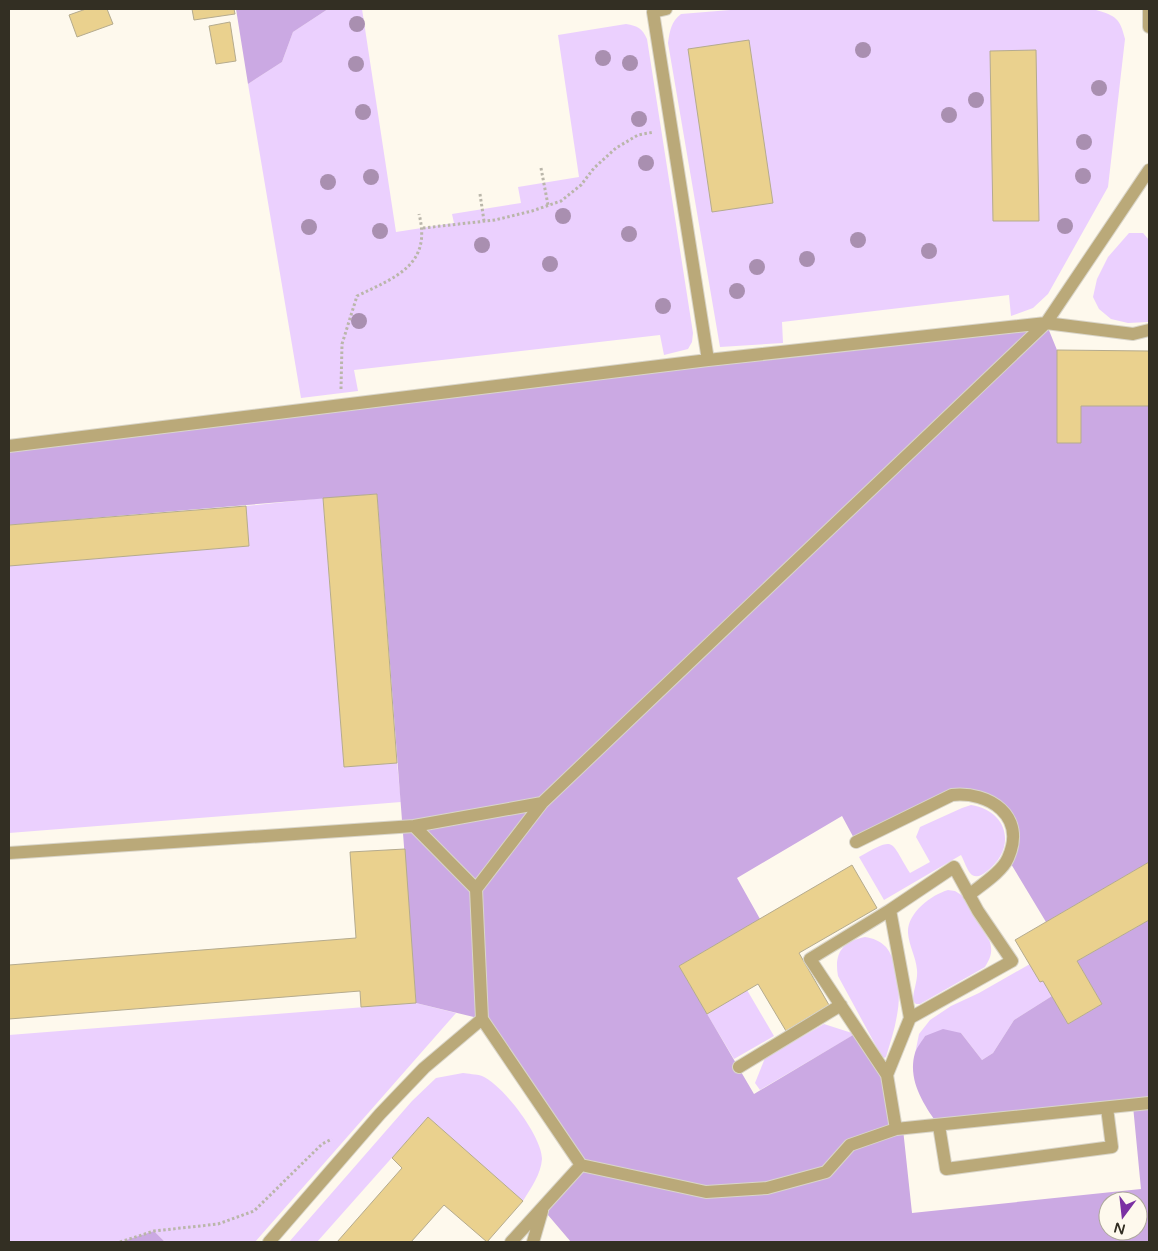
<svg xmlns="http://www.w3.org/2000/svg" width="1158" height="1251" font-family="'Varela Round',sans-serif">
	<rect width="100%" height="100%" fill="#fef9ed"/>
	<path fill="#ebd0fe" d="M 328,9 L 362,9 L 396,232 L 454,223 L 452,214 L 521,203 L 518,187 L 579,177 L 558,35 L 626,24 C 638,26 642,28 647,39 L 693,333 L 692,342 L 688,349 L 664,355 L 660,335 L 354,370 L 358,391 L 301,398 L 248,84 L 282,62 L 293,32 Z
		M 742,9 L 1096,10 C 1116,16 1120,18 1125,39 L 1108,187 L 1048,294 L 1033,308 L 1011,316 L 1009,295 L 782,322 L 783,343 L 720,347 L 668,43 C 670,30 671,22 681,14 Z
		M 1129,233 L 1143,233 L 1149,240 L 1148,322 L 1128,323 L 1111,319 L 1099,309 L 1093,297 L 1097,279 L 1108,257 Z
		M 323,498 L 344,767 L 397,763 L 401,802 L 9,833 L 9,566 L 249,546 L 246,506 Z
		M 971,805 C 1009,811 1017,849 986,872 C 982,875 977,878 972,875 C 967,871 964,860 961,855 L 884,900 L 859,857 C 897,836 889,840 910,873 L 930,862 L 916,837 L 920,827 L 962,808 Z
		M 948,890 L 955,891 L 963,896 L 990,942 C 993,953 990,958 985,967 L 920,1004 L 916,1004 L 913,1001 C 913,990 918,981 917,970 C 916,957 909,946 908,933 C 907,913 931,895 948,890 Z
		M 865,937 C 873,938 880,941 886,947 C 899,963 901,996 897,1015 C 895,1029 890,1043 886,1057 L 884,1058 L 882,1057 L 838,976 C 834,953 842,942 865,937 Z
		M 1030,964 L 1040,982 L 1043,981 L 1052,996 L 1014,1020 L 993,1053 L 982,1060 L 961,1033 L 925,1036 L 915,1054 L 919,1034 L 930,1020 L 951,1006 L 979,993 Z
		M 747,990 L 774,1036 L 734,1059 L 707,1014 Z
		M 416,1003 L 456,1013 L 255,1242 L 165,1242 L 154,1231 L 120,1242 L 9,1242 L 9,1035 Z
		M 824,1024 L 855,1034 L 760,1090 L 755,1083 L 765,1058 Z
		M 463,1073 C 468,1074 476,1074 482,1076 C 503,1085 542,1136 542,1159 C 541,1174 531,1188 523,1201 L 428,1117 L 317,1242 L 289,1242 L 412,1101 L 436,1078 Z"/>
	<path fill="#cba9e3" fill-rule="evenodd" d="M 236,9 L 328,9 L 293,32 L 282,62 L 248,84 Z
		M 1046,323 L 1057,350 L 1057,443 L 1081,443 L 1081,406 L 1149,406 L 1149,862 L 1046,922 L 1008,859 L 1008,819 L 964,794 L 856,842 L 842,816 L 737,878 L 760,919 L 679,966 L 754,1094 L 858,1032 L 887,1075 L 903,1129 L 912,1213 L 1141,1189 L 1133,1106 L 939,1126 C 924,1105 907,1080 915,1053 C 917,1047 922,1041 925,1036 L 943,1029 L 961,1033 L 982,1060 L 993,1053 L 1014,1020 L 1052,996 L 1068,1024 L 1102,1004 L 1077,961 L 1149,920 L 1149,1242 L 571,1242 L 542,1208 L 580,1165 L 482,1019 L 416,1003 L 377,494 L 9,525 L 9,446 ZM 1108,1201 L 1138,1201 L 1138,1231 L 1108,1231 Z
		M 154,1231 L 165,1242 L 120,1242 Z"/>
	<path fill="#ead18e" stroke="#b5ab8e" d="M 86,9 L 107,9 L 113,24 L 77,37 L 69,15 Z
		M 192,9 L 234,9 L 235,14 L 194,20 Z
		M 230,22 L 236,61 L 216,64 L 209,26 Z
		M 749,40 L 773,203 L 712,212 L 688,49 Z
		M 1036,50 L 1039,221 L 993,221 L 990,51 Z
		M 1057,350 L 1149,351 L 1149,406 L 1081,406 L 1081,443 L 1057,443 Z
		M 377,494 L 397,763 L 344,767 L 323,498 Z
		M 246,506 L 249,546 L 9,566 L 9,525 Z
		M 405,849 L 416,1003 L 361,1007 L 360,991 L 9,1019 L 9,965 L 356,938 L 350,852 Z
		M 1149,862 L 1149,920 L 1077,961 L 1102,1004 L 1068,1024 L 1043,981 L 1040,982 L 1015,940 Z
		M 852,865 L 877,908 L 799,953 L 829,1005 L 786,1031 L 758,984 L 707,1014 L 679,966 Z
		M 428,1117 L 523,1201 L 487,1242 L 444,1205 L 411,1242 L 337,1242 L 402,1168 L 392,1158 Z"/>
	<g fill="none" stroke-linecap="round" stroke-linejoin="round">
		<g stroke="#d9d5c9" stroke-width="14">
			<path id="minor" d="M 666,9 L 653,12 L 708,360
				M 1149,9 L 1149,27
				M 1149,170 L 1046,323 L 1133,334 L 1149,330
				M 9,446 L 708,360 L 1046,323
				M 414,826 L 476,889
				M 856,842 L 952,795 C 989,791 1027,816 1008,858 C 1002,872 981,885 969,895
				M 9,853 L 414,826 L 542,803
				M 890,910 L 810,959 L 887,1075 L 896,1129 L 1149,1103
				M 739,1067 L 841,1005
				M 887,1075 L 910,1018 L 890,910 L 954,867 L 978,911 L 1012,961 L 910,1018
				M 939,1126 L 946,1169 L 1112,1147 L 1107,1108
				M 896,1129 L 850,1145 L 826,1172 L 767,1188 L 706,1192 L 581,1165 L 482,1019 L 476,889 L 542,803 L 1046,323
				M 269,1242 L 380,1114 L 424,1068 L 482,1019
				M 511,1242 L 581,1165
				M 533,1242 L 542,1211"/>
		</g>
		<path stroke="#bab6aa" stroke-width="3" stroke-dasharray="2.5 2.5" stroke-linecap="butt" d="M 541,168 L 548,205
			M 480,194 L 484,221
			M 423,228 L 495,220 L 532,211 L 561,201 L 581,185 L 594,168 L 616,148 L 638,135 L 654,132
			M 341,389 L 342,344 L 357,296 C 396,277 432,265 419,214
			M 120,1242 L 154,1231 L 218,1224 L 254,1211 L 322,1144 L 332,1139"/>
		<use href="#minor" stroke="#baa979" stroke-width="12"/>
	</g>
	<g fill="#a98fb0">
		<circle cx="357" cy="24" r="8"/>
		<circle cx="863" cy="50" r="8"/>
		<circle cx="603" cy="58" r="8"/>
		<circle cx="630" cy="63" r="8"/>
		<circle cx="356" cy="64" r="8"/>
		<circle cx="1099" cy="88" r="8"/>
		<circle cx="976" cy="100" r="8"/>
		<circle cx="363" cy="112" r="8"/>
		<circle cx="949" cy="115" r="8"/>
		<circle cx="639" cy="119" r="8"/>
		<circle cx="1084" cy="142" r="8"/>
		<circle cx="646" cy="163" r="8"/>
		<circle cx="1083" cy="176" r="8"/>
		<circle cx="371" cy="177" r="8"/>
		<circle cx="328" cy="182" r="8"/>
		<circle cx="563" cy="216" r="8"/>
		<circle cx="1065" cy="226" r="8"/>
		<circle cx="309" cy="227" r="8"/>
		<circle cx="380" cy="231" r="8"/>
		<circle cx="629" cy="234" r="8"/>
		<circle cx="858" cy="240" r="8"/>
		<circle cx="482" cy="245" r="8"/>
		<circle cx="929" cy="251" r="8"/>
		<circle cx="807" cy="259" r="8"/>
		<circle cx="550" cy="264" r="8"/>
		<circle cx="757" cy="267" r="8"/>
		<circle cx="737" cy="291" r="8"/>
		<circle cx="663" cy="306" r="8"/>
		<circle cx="359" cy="321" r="8"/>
	</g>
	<rect width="1158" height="1251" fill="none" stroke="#332f23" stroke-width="20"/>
	<g transform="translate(1123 1216) rotate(195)"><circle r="24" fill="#fef9ed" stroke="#ada89c"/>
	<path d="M0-4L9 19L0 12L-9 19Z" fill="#7b31a3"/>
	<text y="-8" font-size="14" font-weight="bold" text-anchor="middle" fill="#332f23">N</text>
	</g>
</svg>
